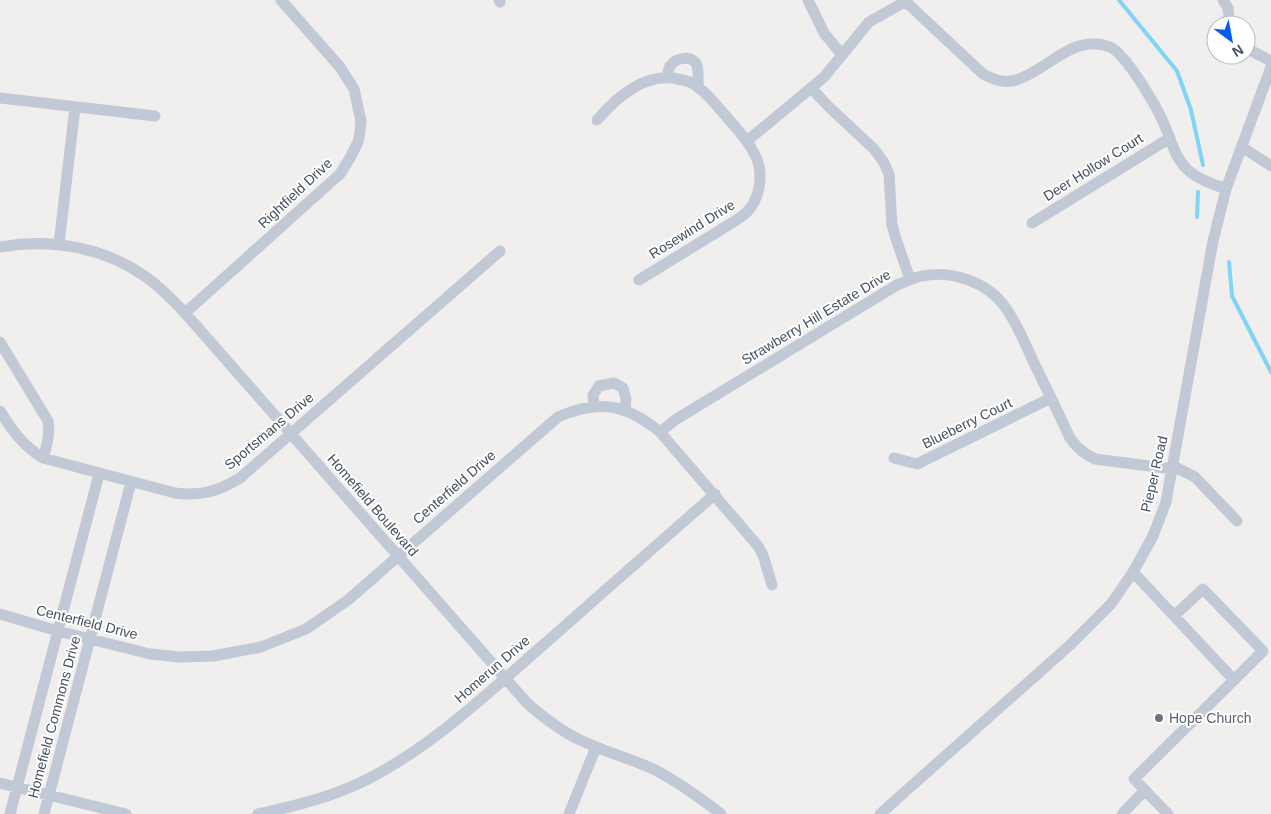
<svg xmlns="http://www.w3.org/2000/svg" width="1271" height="814" font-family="Arial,sans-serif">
	<rect width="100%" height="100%" fill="#f1eeee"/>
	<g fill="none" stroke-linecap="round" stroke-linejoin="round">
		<path stroke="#80d4f5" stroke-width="4" d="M 1119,0 L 1177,71 L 1191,110 L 1203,165
			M 1197,217 L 1198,192
			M 1229,262 L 1232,296 L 1271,372"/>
		<path stroke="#c0c9d5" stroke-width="11" d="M 499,0 L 500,2
			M 808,0 L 824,33 L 842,55
			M 1223,0 L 1228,8 L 1230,25
			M 906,2 L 983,74 C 994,80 1005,84 1016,80 C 1047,71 1074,32 1110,47 C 1126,54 1157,107 1164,124 C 1171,139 1174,156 1186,168 C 1196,179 1213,184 1226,189
			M 1246,48 L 1271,61
			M 667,77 C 668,73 668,68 671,65 C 677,57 694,55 697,66 C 699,73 698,80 698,87
			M 812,89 L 829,107 L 874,149 L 883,161 L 889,174 L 892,225 L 896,239 L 910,279
			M 0,98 L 155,116
			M 597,120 C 617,97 645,72 678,79 C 683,80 688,81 692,83 C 706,91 715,104 725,115 C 735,127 746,138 753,151 C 764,169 762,196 747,212 C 744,215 739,218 735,221 L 639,280
			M 747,141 L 824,77 L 869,22 L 908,0
			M 1242,147 L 1271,166
			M 1032,223 L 1170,138
			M 59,244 L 75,107
			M 0,247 C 50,238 104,247 146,277 C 160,287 173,300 185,313 L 527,703 C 543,717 561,731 580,740 C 603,751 628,758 651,768 C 676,780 699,797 721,814
			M 185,313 L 340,174 L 350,158 L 358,142 L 360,132 L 361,121 L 354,89 L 340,67 L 281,0
			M 0,342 L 48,421 C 50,435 47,445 43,458
			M 594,406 L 593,395 L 599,386 L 614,383 L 623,388 L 626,399 L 625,410
			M 0,411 C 12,430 23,446 43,458 L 175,493 C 201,496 217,492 240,478 L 500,251
			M 660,432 L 675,420 L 897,285 C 905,282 913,278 922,276 C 951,270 988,282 1005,307 C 1017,323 1025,343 1033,361 C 1046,387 1058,412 1070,438 C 1077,448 1084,454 1095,459 L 1173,469
			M 894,458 L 917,464 L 1051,398
			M 1173,466 L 1195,477 L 1237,521
			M 1133,572 L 1234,680 L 1134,779 L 1168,814
			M 0,614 L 58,631 L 150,654 L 179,657 L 213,656 L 261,647 L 306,629 L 348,600 L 558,417 C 599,399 626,404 660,432 L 758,546 L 763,555 L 772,585
			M 1175,615 L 1203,589 L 1263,651 L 1234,680
			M 0,783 L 126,814
			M 10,814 L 99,474
			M 44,814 L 131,482
			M 258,814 C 295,806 332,797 366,780 C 435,745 491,690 549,640 C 604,591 659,543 715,494
			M 569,814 L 596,747
			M 880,814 L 1070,645 L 1111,604 L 1133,572 L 1153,536 L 1166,502 L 1213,241 L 1226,189 L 1271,67
			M 1122,814 L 1145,790"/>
	</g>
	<circle fill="#6b7280" stroke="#fff" stroke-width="2" cx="1159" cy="718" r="5"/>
	<g text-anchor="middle" stroke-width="4" stroke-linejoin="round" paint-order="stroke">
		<g font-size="14" fill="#44505e" stroke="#fff">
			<text transform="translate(1093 167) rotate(-32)" y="5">Deer Hollow Court</text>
			<text transform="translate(295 193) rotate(-43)" y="5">Rightfield Drive</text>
			<text transform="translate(692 229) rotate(-32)" y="5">Rosewind Drive</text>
			<text transform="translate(816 317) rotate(-31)" y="5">Strawberry Hill Estate Drive</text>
			<text transform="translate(967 423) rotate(-26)" y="5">Blueberry Court</text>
			<text transform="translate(269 431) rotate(-40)" y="5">Sportsmans Drive</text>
			<text transform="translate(1154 474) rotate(-77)" y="5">Pieper Road</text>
			<text transform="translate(454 487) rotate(-41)" y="5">Centerfield Drive</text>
			<text transform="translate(373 505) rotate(49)" y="5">Homefield Boulevard</text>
			<text transform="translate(87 622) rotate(14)" y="5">Centerfield Drive</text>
			<text transform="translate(492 669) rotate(-41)" y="5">Homerun Drive</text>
			<text transform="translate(54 717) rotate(-75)" y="5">Homefield Commons Drive</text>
		</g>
		<g font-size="14" fill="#5b616d" stroke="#fff" text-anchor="start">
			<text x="1169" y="723">Hope Church</text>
		</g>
	</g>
	<g transform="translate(1231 40) rotate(148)"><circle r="24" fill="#ffffff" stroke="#b4b9bf"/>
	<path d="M0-4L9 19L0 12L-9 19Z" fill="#065bf3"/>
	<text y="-8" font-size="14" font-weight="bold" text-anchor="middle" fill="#44505e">N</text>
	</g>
</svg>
